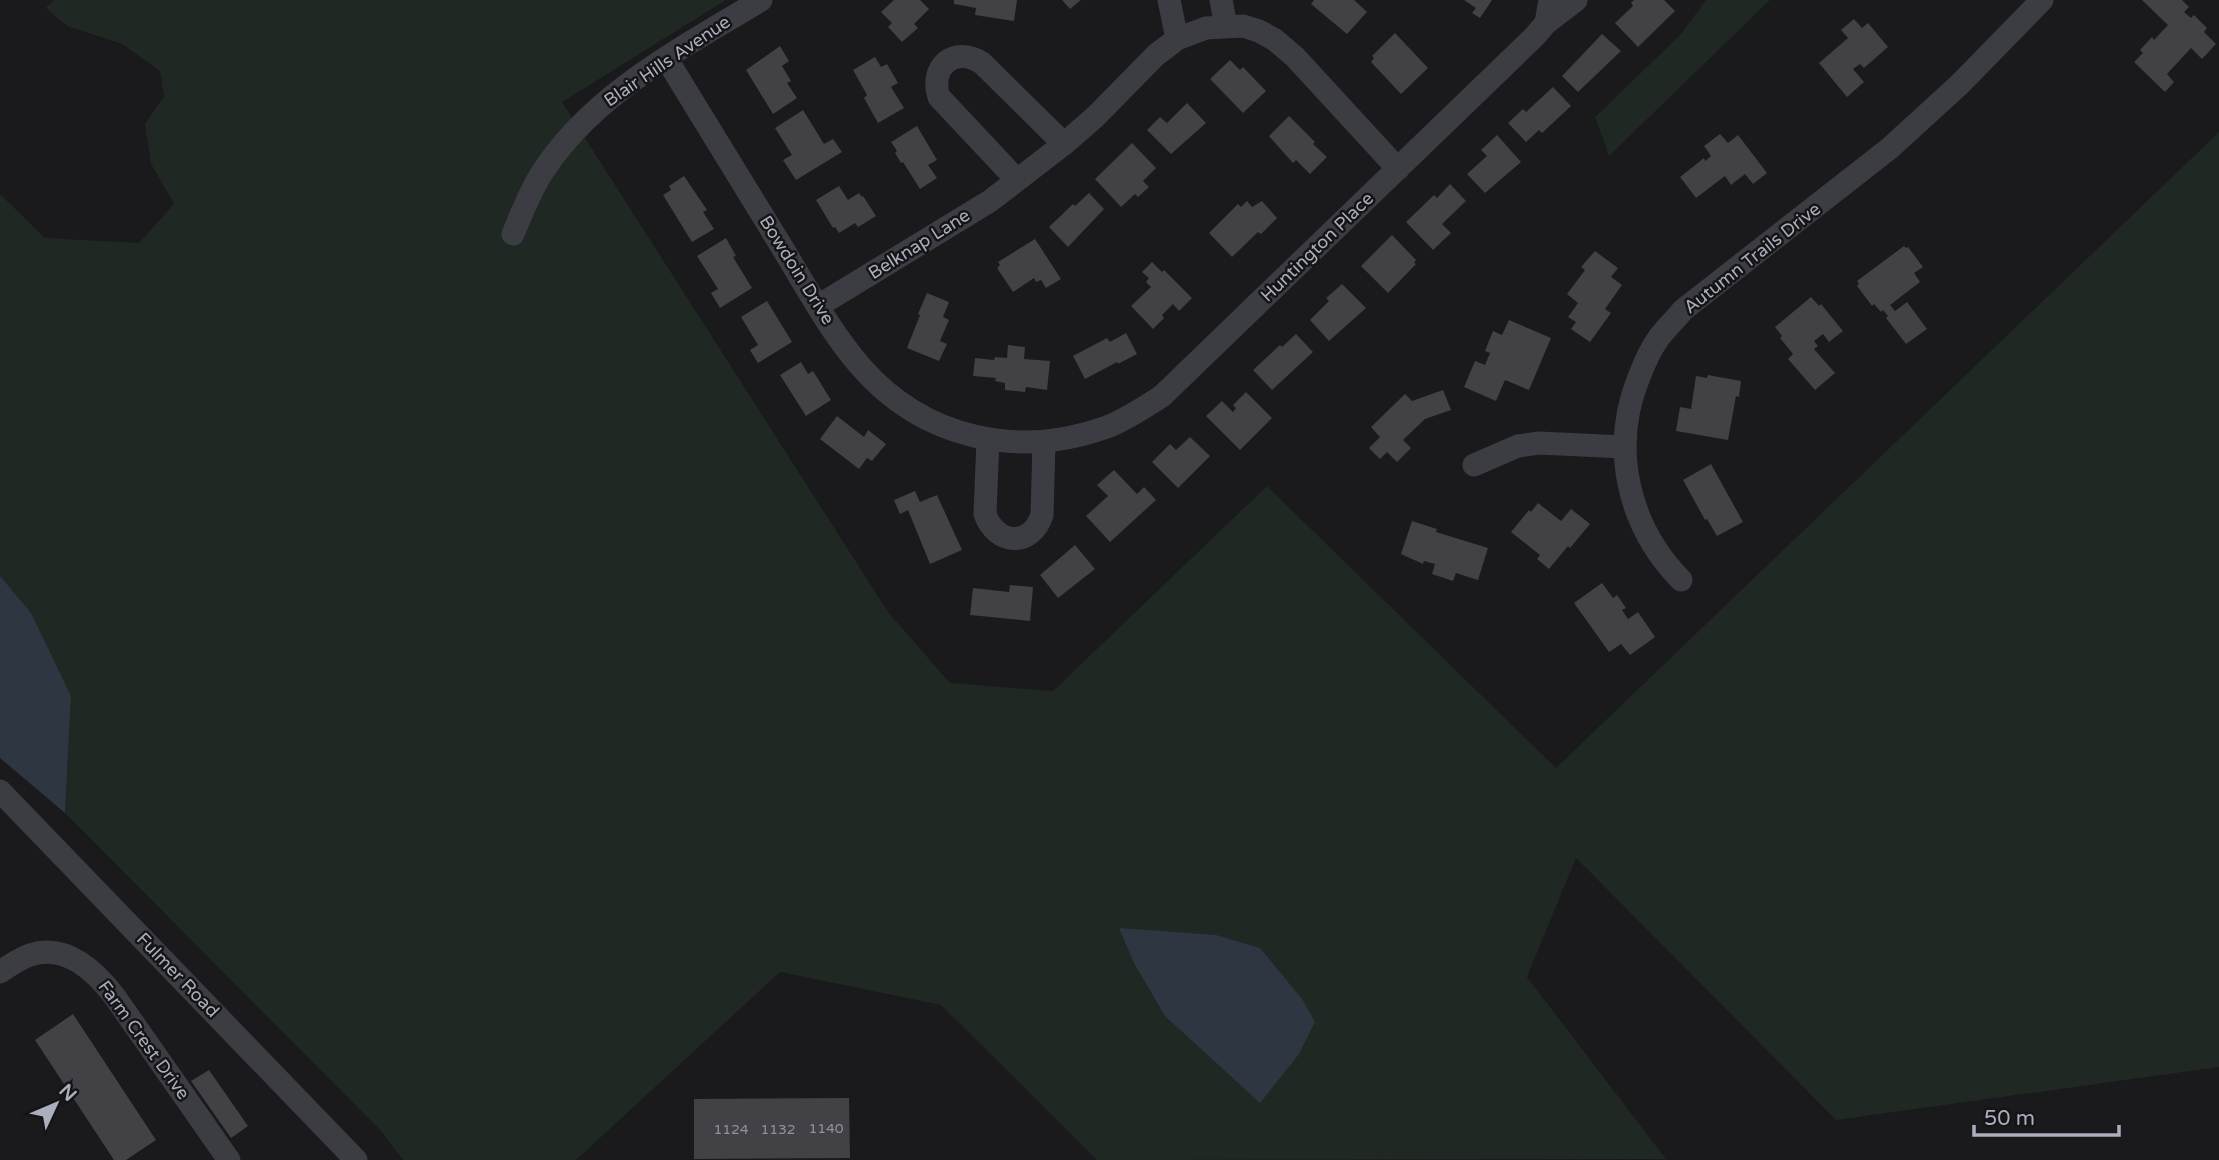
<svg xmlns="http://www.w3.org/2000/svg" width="2219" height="1160" font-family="'Varela Round',sans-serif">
	<rect width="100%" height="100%" fill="#1a191c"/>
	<path fill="#1f2822" d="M 54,0 L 726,0 L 562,102 L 888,612 L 950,683 L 1053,691 L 1267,486 L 1556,768 L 2219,132 L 2219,1067 L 1836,1120 L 1576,858 L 1527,977 L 1666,1159 L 1097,1160 L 941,1005 L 780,972 L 576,1160 L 403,1160 L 382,1132 L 65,813 L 71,696 L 0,576 L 0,194 L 45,238 L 139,243 L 174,204 L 151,164 L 145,124 L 164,96 L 160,71 L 122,44 L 67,26 L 46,8 Z
		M 1706,0 L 1770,0 L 1609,156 L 1595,117 L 1681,34 Z"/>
	<path fill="#2e3641" d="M 0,576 L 31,613 L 71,696 L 65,813 L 0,758 Z
		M 1119,928 L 1216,935 L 1260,948 L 1302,999 L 1315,1022 L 1299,1054 L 1260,1103 L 1165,1016 L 1134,963 Z"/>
	<path fill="#414146" d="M 894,0 L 920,0 L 929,9 L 914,24 L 918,28 L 902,42 L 888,27 L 892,23 L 881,12 Z
		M 954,0 L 1017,0 L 1014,21 L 975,15 L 976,8 L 954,4 Z
		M 1062,0 L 1081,0 L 1070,9 Z
		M 1314,0 L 1354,0 L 1367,12 L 1347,34 L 1311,4 Z
		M 1464,0 L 1492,0 L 1480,18 L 1472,13 L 1476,8 Z
		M 1634,0 L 1664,0 L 1675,11 L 1638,47 L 1615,23 L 1633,6 L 1631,3 Z
		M 2142,0 L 2182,0 L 2189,7 L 2184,12 L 2191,18 L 2194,15 L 2207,28 L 2204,32 L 2216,44 L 2202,59 L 2191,48 L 2167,74 L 2174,82 L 2165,92 L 2134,62 L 2143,53 L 2140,50 L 2152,37 L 2154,40 L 2168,25 Z
		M 1854,19 L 1862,28 L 1868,23 L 1888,47 L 1864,68 L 1860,64 L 1853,69 L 1864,82 L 1847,97 L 1819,63 L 1848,38 L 1841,30 Z
		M 1395,33 L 1428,68 L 1401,94 L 1371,62 L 1374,58 L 1372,56 Z
		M 1602,34 L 1621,51 L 1578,92 L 1562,76 Z
		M 780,46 L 789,61 L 782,66 L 791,81 L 787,83 L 797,98 L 773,114 L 746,70 Z
		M 875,57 L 881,67 L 887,64 L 898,83 L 891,87 L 904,108 L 878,123 L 864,98 L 867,95 L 853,70 Z
		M 1230,60 L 1240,70 L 1243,67 L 1266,91 L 1243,113 L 1210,79 Z
		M 1553,87 L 1571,106 L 1542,133 L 1539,130 L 1526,142 L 1508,123 L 1523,109 L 1526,112 Z
		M 1187,103 L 1206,123 L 1171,154 L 1147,130 L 1160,117 L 1167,123 Z
		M 803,110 L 824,144 L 833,139 L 842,152 L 796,180 L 783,160 L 792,155 L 775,128 Z
		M 1289,116 L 1315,142 L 1313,144 L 1327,157 L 1310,174 L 1296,160 L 1293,163 L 1269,136 Z
		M 917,126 L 937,160 L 928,165 L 937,178 L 920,189 L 903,162 L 901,163 L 895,153 L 897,151 L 891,142 Z
		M 1720,134 L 1728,143 L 1738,135 L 1767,173 L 1753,184 L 1745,174 L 1731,185 L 1725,176 L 1696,198 L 1680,177 L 1704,158 L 1705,161 L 1711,156 L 1704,146 Z
		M 1497,135 L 1521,162 L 1485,193 L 1467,174 L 1487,156 L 1481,150 Z
		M 1132,143 L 1156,168 L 1143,181 L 1149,187 L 1138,197 L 1135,194 L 1121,207 L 1095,179 Z
		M 684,176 L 707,210 L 703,212 L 714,229 L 692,242 L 663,195 L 671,190 L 669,186 Z
		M 1450,184 L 1466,201 L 1442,224 L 1451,233 L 1433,250 L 1406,222 L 1434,195 L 1437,198 Z
		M 839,186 L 848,200 L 859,193 L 862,197 L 863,196 L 876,216 L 858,227 L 855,223 L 839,233 L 835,227 L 833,228 L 816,200 Z
		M 1089,193 L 1104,209 L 1068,247 L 1049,227 L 1073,204 L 1075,206 Z
		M 1247,201 L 1252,207 L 1262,201 L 1277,218 L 1261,234 L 1258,232 L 1232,257 L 1209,233 L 1238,204 L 1241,207 Z
		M 1392,235 L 1416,260 L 1414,263 L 1416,264 L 1388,293 L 1361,266 Z
		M 726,238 L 736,256 L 733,257 L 752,288 L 720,308 L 711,293 L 718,289 L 697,256 Z
		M 1035,239 L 1061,279 L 1046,288 L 1041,280 L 1036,282 L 1034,278 L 1013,292 L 997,268 L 1000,265 L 998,262 Z
		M 1904,246 L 1906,248 L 1908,247 L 1923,267 L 1914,273 L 1920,282 L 1890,305 L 1895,311 L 1907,302 L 1927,329 L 1906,344 L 1886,318 L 1888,316 L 1883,310 L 1881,312 L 1874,304 L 1872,306 L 1857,286 L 1859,284 L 1857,281 Z
		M 1595,251 L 1618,268 L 1611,277 L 1622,285 L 1605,309 L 1611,313 L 1590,342 L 1571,329 L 1576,322 L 1568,317 L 1578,303 L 1567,294 L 1585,270 L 1581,267 Z
		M 1152,262 L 1162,272 L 1164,270 L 1192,298 L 1179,311 L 1173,304 L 1162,315 L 1164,318 L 1153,329 L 1131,306 L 1151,287 L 1146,282 L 1149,278 L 1142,272 Z
		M 1342,284 L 1366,308 L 1329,341 L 1310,320 L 1329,301 L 1326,298 Z
		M 927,293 L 949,302 L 943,317 L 949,320 L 940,341 L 947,344 L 939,361 L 907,348 L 920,315 L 918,314 Z
		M 1811,297 L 1819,306 L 1821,304 L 1843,331 L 1829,342 L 1823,334 L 1814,341 L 1818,346 L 1814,349 L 1835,373 L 1815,390 L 1788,359 L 1793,354 L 1780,338 L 1782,336 L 1775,327 Z
		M 767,301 L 792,342 L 758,363 L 750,350 L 758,345 L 741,317 Z
		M 1509,320 L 1551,338 L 1529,390 L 1505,380 L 1496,401 L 1464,387 L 1475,361 L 1485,365 L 1490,353 L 1485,351 L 1493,331 L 1502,335 Z
		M 1126,333 L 1137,354 L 1118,364 L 1117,362 L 1085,379 L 1073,356 L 1107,338 L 1110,342 Z
		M 1296,334 L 1313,352 L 1272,390 L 1253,370 L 1280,345 L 1282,347 Z
		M 1008,345 L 1025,347 L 1024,359 L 1050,361 L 1047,390 L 1026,387 L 1025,392 L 1005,390 L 1005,383 L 995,381 L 996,378 L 973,376 L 975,358 L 994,360 L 995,357 L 1007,358 Z
		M 801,362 L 808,374 L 813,371 L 831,400 L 806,416 L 780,375 Z
		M 1708,375 L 1741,381 L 1739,397 L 1736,396 L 1728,440 L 1676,431 L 1680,407 L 1691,409 L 1696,376 L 1707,378 Z
		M 1443,390 L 1451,410 L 1425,419 L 1403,440 L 1411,448 L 1397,462 L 1387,452 L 1380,459 L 1369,448 L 1380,437 L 1371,427 L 1405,394 L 1412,401 Z
		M 1246,392 L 1272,418 L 1240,450 L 1206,416 L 1222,401 L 1233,412 L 1236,408 L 1233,405 Z
		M 837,416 L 864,437 L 868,430 L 886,444 L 872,461 L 867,458 L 859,469 L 820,439 Z
		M 1190,437 L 1210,456 L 1178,488 L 1152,462 L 1170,444 L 1176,450 Z
		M 1711,464 L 1743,522 L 1717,536 L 1707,519 L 1705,520 L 1683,480 Z
		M 1114,470 L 1137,494 L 1144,487 L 1156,500 L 1110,542 L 1086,516 L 1108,496 L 1097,485 Z
		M 915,491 L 920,502 L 937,495 L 962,550 L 930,564 L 908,510 L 900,514 L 894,500 Z
		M 1538,503 L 1561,521 L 1571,509 L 1590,524 L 1570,548 L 1568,546 L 1549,569 L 1537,559 L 1540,555 L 1511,532 L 1529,510 L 1531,512 Z
		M 1412,521 L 1437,529 L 1436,532 L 1488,548 L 1478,580 L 1456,573 L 1453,581 L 1432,574 L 1435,564 L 1424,561 L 1423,564 L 1401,554 Z
		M 1075,545 L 1095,569 L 1058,598 L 1040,575 Z
		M 1602,583 L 1613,598 L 1617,595 L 1626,608 L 1622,610 L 1628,619 L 1638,612 L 1655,637 L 1630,655 L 1621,644 L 1609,652 L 1574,603 Z
		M 1010,585 L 1033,587 L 1030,621 L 970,615 L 973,588 L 1009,592 Z
		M 73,1014 L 156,1140 L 126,1160 L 114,1160 L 35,1040 Z
		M 209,1070 L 248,1126 L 231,1138 L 191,1081 Z
		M 849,1098 L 850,1158 L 694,1159 L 694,1099 Z"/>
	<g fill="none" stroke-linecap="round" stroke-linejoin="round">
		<path stroke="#3c3c43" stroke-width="23" d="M 1169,0 L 1177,39
			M 1221,0 L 1226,26
			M 1546,23 L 1576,0
			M 666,58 C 703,118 740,178 777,239 C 803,281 828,329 861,367 C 924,439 1018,459 1107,427 C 1127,419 1145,407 1162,396 L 1535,36 L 1546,23 L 1550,0
			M 1017,180 L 939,97 C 929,67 954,45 982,63 L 1064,144
			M 513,234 C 521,215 529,194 540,176 C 591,94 681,49 761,0
			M 818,306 L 990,201 L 1064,144 L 1095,117 L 1156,55 L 1177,39 L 1206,28 L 1243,26 L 1259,31 L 1275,40 L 1295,57 L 1398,169
			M 988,439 L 985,514 C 996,545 1031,548 1042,515 L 1044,442
			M 1474,465 L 1518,446 L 1539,443 L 1624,447
			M 1681,580 C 1628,526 1610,448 1639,377 C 1644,364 1650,350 1658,339 C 1665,329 1675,320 1683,310 L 1890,148 L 1960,84 L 2042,0
			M 0,791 L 356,1160
			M 0,972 C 9,966 19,959 30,955 C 66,943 95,971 115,997 L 229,1160"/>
	</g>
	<g text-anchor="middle" stroke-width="5" stroke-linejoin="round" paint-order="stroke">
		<g font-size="14" fill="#90939e">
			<text x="826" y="1133">1140</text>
			<text x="731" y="1134">1124</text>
			<text x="778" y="1134">1132</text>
		</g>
		<g font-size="18" fill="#abaebc" stroke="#151417">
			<text transform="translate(667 61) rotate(-34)" y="6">Blair Hills Avenue</text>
			<text transform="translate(919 244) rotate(-32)" y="6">Belknap Lane</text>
			<text transform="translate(1317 247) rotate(-44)" y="6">Huntington Place</text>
			<text transform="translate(1752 258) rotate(-38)" y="6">Autumn Trails Drive</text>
			<text transform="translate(797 270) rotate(58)" y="6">Bowdoin Drive</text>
			<text transform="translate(178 975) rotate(46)" y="6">Fulmer Road</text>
			<text transform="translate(144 1040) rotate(54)" y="6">Farm Crest Drive</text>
		</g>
	</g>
	<g transform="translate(56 1104) rotate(46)" stroke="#151417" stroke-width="5" paint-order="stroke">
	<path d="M0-5L12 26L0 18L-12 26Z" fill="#abaebc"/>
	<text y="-10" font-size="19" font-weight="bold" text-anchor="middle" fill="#abaebc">N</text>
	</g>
	<path d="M1974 1125v10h145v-10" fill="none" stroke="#abaebc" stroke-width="3.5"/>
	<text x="1984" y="1125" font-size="21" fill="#abaebc" stroke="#151417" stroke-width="5" paint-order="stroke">50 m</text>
</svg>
